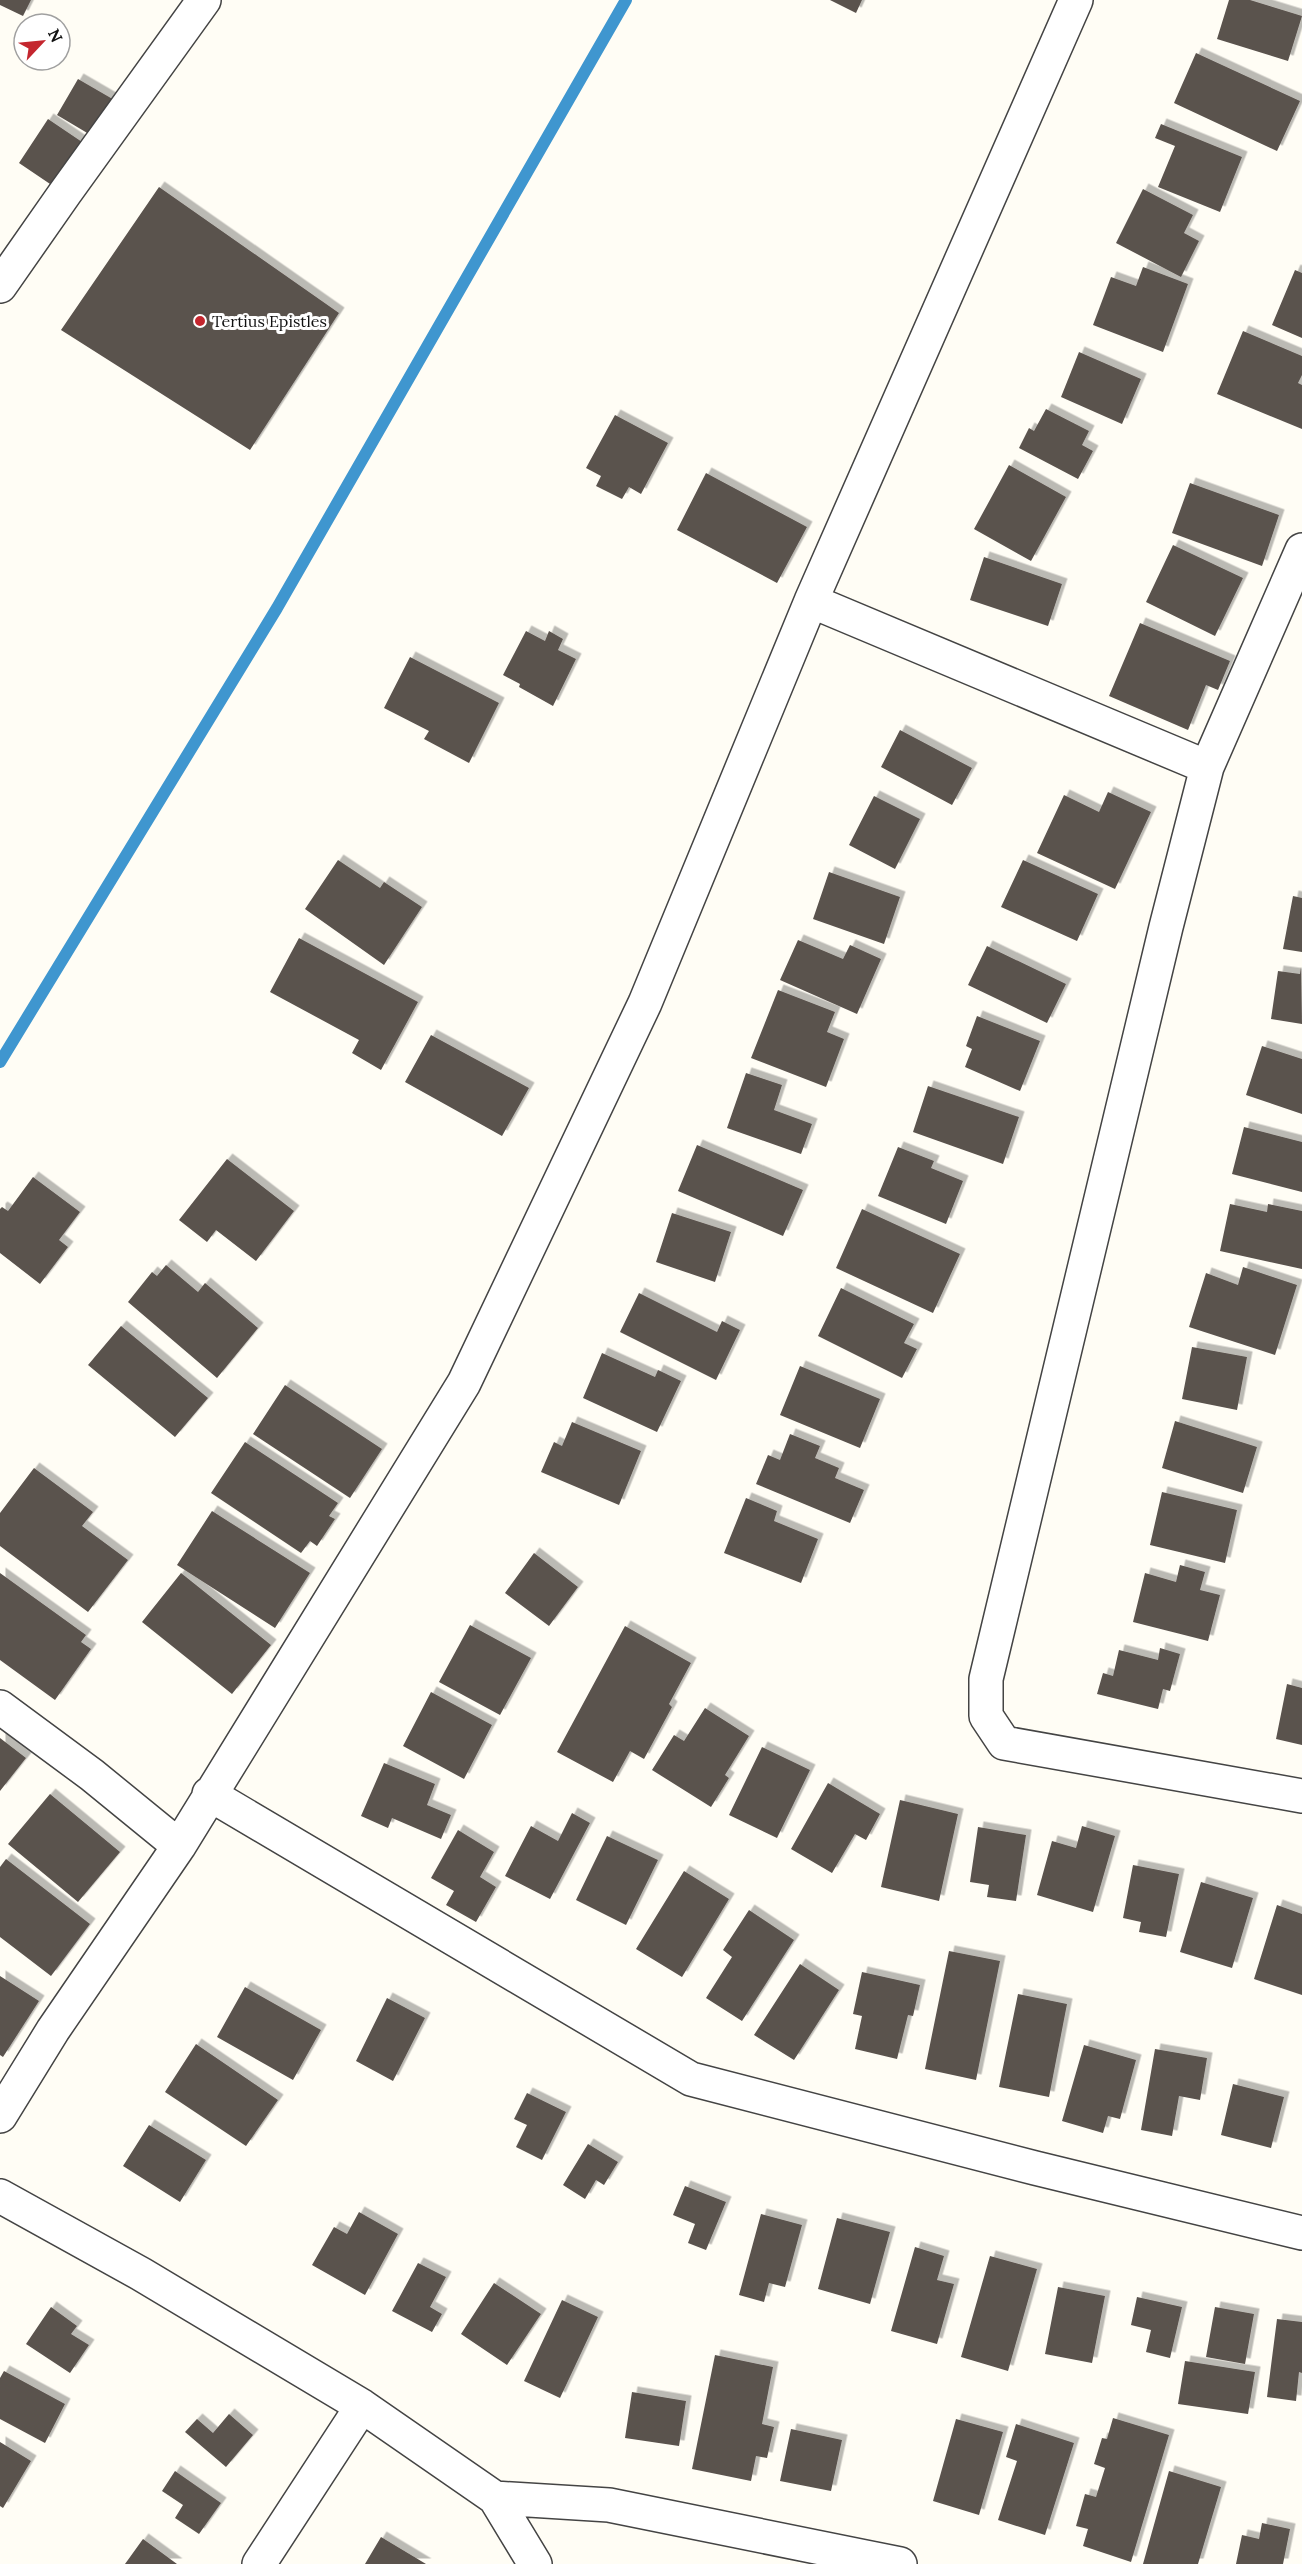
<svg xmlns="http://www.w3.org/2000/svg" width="1302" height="2564" font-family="Lora,serif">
	<defs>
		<filter id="shadow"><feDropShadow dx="5.5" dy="-5.5" stdDeviation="0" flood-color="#0004"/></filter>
	</defs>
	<rect width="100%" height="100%" fill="#fffdf5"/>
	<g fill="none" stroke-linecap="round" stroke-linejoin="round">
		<path stroke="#3f96cf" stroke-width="12" d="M 0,1062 L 277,608 L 626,0"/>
	</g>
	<path fill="#5a524d" filter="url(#shadow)" d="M 0,0 L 31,0 L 23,16 L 0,5 Z
		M 830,0 L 862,0 L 856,13 Z
		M 1229,0 L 1250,0 L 1302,16 L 1288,61 L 1217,39 Z
		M 1196,53 L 1300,101 L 1277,151 L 1174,103 Z
		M 78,79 L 116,101 L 94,137 L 57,115 Z
		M 48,119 L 85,144 L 56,188 L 19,163 Z
		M 1161,124 L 1242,157 L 1220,212 L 1158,187 L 1175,146 L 1155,138 Z
		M 159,187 L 339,313 L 250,450 L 61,330 Z
		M 1143,189 L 1193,215 L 1184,233 L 1199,241 L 1181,277 L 1116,243 Z
		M 1143,267 L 1188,284 L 1163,352 L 1093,325 L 1111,277 L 1136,286 Z
		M 1295,270 L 1302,273 L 1302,338 L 1272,325 Z
		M 1243,331 L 1302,356 L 1302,375 L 1298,383 L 1302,385 L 1302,429 L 1217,394 Z
		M 1079,352 L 1141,379 L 1122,424 L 1061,397 Z
		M 1046,409 L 1089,431 L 1082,445 L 1093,451 L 1078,479 L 1019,448 L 1029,428 L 1034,431 Z
		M 615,415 L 668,443 L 641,494 L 629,487 L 622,499 L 596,486 L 601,476 L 586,468 Z
		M 1009,465 L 1066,497 L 1031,561 L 974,529 Z
		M 706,473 L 807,527 L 777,583 L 677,530 Z
		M 1190,483 L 1279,515 L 1262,566 L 1172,533 Z
		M 1173,545 L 1243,578 L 1215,636 L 1146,602 Z
		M 984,557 L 1062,584 L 1048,626 L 970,600 Z
		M 1140,623 L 1230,661 L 1218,690 L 1206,685 L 1188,730 L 1109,696 Z
		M 526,631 L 545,641 L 549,631 L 563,639 L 558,650 L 576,659 L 553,706 L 519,687 L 520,684 L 503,675 Z
		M 410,657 L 499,703 L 469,763 L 424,739 L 429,731 L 384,708 Z
		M 900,730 L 972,768 L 952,805 L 881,767 Z
		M 1108,792 L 1151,812 L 1115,889 L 1037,853 L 1064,795 L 1099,812 Z
		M 874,796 L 920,819 L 895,869 L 849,845 Z
		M 338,860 L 380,888 L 384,882 L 422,907 L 384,965 L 305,909 Z
		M 1023,860 L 1098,894 L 1077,941 L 1001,907 Z
		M 829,872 L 900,897 L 884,944 L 813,919 Z
		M 1293,896 L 1302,898 L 1302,952 L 1283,949 Z
		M 299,938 L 418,1002 L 381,1070 L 352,1053 L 359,1040 L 270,992 Z
		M 798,940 L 843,959 L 850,945 L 881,959 L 857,1014 L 780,980 Z
		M 987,946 L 1066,984 L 1047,1023 L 968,985 Z
		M 1301,967 L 1302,1024 L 1271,1019 L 1278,971 L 1300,974 Z
		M 778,990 L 835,1012 L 827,1032 L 844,1039 L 826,1087 L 751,1058 Z
		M 977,1016 L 1040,1041 L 1020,1091 L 965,1067 L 972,1049 L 966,1046 Z
		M 431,1035 L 529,1088 L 502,1136 L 405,1082 Z
		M 1262,1046 L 1302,1059 L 1302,1114 L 1246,1095 Z
		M 746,1073 L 782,1085 L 774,1110 L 812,1124 L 801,1154 L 727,1128 Z
		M 928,1086 L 1019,1117 L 1003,1164 L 913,1132 Z
		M 1244,1127 L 1302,1142 L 1302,1192 L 1232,1174 Z
		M 697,1145 L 803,1190 L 783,1236 L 678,1191 Z
		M 898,1147 L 934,1161 L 931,1168 L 963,1181 L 946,1224 L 878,1196 Z
		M 227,1159 L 294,1211 L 256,1261 L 216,1230 L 207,1242 L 179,1220 Z
		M 33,1177 L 80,1212 L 59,1240 L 68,1247 L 40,1284 L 0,1253 L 0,1209 L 2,1207 L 8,1211 Z
		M 1230,1204 L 1267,1212 L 1268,1204 L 1302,1211 L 1302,1269 L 1220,1251 Z
		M 862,1209 L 960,1254 L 933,1313 L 836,1268 Z
		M 672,1213 L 731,1232 L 715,1282 L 656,1262 Z
		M 166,1265 L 198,1292 L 205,1283 L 258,1328 L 217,1378 L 128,1302 L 152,1272 L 157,1276 Z
		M 1243,1267 L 1297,1285 L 1275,1355 L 1189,1327 L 1206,1273 L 1238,1285 Z
		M 841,1288 L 914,1324 L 904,1343 L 917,1349 L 902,1378 L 818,1336 Z
		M 639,1293 L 717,1332 L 722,1321 L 740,1330 L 716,1380 L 620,1332 Z
		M 121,1326 L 208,1398 L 175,1437 L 88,1365 Z
		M 1192,1347 L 1247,1357 L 1237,1410 L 1182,1399 Z
		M 602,1353 L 655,1377 L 658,1370 L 681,1381 L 657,1432 L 583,1398 Z
		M 800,1366 L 880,1399 L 860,1448 L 780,1415 Z
		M 285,1385 L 382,1449 L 350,1498 L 253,1434 Z
		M 1175,1421 L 1257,1447 L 1243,1493 L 1162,1468 Z
		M 572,1422 L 641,1451 L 619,1505 L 541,1472 L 554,1442 L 562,1446 Z
		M 790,1434 L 820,1446 L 815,1458 L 839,1468 L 835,1478 L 864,1490 L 850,1523 L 756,1484 L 768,1455 L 780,1460 Z
		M 245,1442 L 338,1503 L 329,1516 L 335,1519 L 317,1546 L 310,1541 L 301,1553 L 211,1493 Z
		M 34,1468 L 93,1512 L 82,1526 L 128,1560 L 88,1612 L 0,1546 L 0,1513 Z
		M 1162,1492 L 1237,1510 L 1225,1563 L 1150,1545 Z
		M 746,1498 L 777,1511 L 774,1521 L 818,1539 L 801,1583 L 724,1553 Z
		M 212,1511 L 310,1573 L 275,1628 L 177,1565 Z
		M 534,1553 L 578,1587 L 549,1626 L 505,1593 Z
		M 1180,1565 L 1205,1572 L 1200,1590 L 1220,1595 L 1208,1641 L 1133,1622 L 1145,1573 L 1176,1582 Z
		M 0,1573 L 86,1635 L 81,1642 L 91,1649 L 55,1700 L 0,1660 Z
		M 181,1573 L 271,1645 L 232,1694 L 142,1622 Z
		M 470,1625 L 531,1658 L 500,1715 L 439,1682 Z
		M 625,1626 L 691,1663 L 669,1704 L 672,1707 L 644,1759 L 630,1751 L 613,1782 L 557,1752 Z
		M 1160,1648 L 1180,1654 L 1170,1691 L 1163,1689 L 1158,1709 L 1097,1694 L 1103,1673 L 1113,1676 L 1119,1650 L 1158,1660 Z
		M 1287,1684 L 1302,1688 L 1302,1745 L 1276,1739 Z
		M 431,1692 L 492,1725 L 464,1779 L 403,1746 Z
		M 705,1708 L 749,1736 L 725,1775 L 729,1778 L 711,1807 L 652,1770 L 674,1735 L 684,1741 Z
		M 0,1738 L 26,1758 L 0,1791 Z
		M 762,1747 L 810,1770 L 777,1838 L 729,1815 Z
		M 384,1763 L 435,1784 L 427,1805 L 451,1815 L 441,1839 L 392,1818 L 388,1828 L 361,1816 Z
		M 828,1783 L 880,1814 L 866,1840 L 855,1834 L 832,1873 L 791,1849 Z
		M 50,1794 L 120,1852 L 78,1902 L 8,1844 Z
		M 900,1800 L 958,1814 L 939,1901 L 881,1887 Z
		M 572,1813 L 590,1823 L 550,1899 L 505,1876 L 531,1826 L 558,1841 Z
		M 1082,1826 L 1115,1836 L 1093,1912 L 1037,1895 L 1052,1841 L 1076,1848 Z
		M 978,1827 L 1026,1835 L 1016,1901 L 987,1897 L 989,1885 L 970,1882 Z
		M 458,1830 L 494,1852 L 480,1877 L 496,1887 L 476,1922 L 446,1905 L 454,1891 L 431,1878 Z
		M 607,1836 L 658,1860 L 626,1925 L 576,1900 Z
		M 6,1859 L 90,1924 L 51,1976 L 0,1937 L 0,1867 Z
		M 1133,1865 L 1179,1874 L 1166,1937 L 1139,1932 L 1141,1922 L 1123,1918 Z
		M 684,1871 L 729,1899 L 682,1977 L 636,1949 Z
		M 1201,1882 L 1253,1898 L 1232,1968 L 1180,1952 Z
		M 1277,1905 L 1302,1914 L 1302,1995 L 1254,1979 Z
		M 749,1910 L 794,1940 L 742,2021 L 706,1998 L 732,1957 L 723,1950 Z
		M 949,1951 L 1000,1961 L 976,2080 L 925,2069 Z
		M 800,1964 L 839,1990 L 794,2060 L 754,2035 Z
		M 862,1972 L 920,1985 L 913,2016 L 908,2015 L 897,2059 L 855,2049 L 862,2016 L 853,2014 Z
		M 0,1976 L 39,2001 L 3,2057 L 0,2055 Z
		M 245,1987 L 321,2030 L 293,2080 L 217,2037 Z
		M 1018,1994 L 1067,2004 L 1049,2097 L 999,2087 Z
		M 387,1998 L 425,2018 L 393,2081 L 356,2061 Z
		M 196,2044 L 278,2100 L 246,2146 L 165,2092 Z
		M 1084,2045 L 1136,2060 L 1120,2119 L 1108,2116 L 1103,2133 L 1062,2121 Z
		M 1155,2049 L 1207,2058 L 1200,2100 L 1179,2096 L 1172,2136 L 1141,2130 Z
		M 1233,2084 L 1284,2097 L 1271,2148 L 1221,2135 Z
		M 527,2093 L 566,2112 L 542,2160 L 516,2147 L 527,2125 L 514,2119 Z
		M 149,2125 L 206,2160 L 180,2202 L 123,2166 Z
		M 588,2144 L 618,2162 L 604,2185 L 596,2180 L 585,2199 L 563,2185 Z
		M 685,2186 L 726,2202 L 706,2250 L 688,2243 L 695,2224 L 673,2215 Z
		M 359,2212 L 398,2234 L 365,2295 L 312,2265 L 334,2227 L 347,2234 Z
		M 761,2214 L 802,2225 L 785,2287 L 769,2283 L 764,2302 L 739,2295 Z
		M 837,2218 L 890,2232 L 870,2304 L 818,2289 Z
		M 915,2247 L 944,2256 L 937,2280 L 954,2284 L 937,2344 L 891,2331 Z
		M 990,2256 L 1037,2269 L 1008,2371 L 961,2357 Z
		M 418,2263 L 446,2277 L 430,2307 L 442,2314 L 432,2332 L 392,2311 Z
		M 494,2283 L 541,2314 L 507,2365 L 461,2334 Z
		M 1058,2287 L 1105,2296 L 1092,2363 L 1045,2354 Z
		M 1137,2297 L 1182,2307 L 1170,2358 L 1146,2352 L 1151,2330 L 1131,2325 Z
		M 562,2300 L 598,2317 L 560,2398 L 524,2381 Z
		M 51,2307 L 77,2326 L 71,2334 L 89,2345 L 70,2373 L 26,2344 Z
		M 1215,2307 L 1254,2314 L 1245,2364 L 1206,2357 Z
		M 1277,2319 L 1302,2322 L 1302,2373 L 1299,2372 L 1296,2401 L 1267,2397 Z
		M 715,2355 L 773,2367 L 762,2424 L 774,2427 L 767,2458 L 756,2456 L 751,2481 L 692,2469 Z
		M 1185,2361 L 1255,2372 L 1248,2414 L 1178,2404 Z
		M 4,2371 L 65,2404 L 45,2443 L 0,2419 L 0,2378 Z
		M 632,2392 L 686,2401 L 679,2446 L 625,2438 Z
		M 229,2414 L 253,2435 L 226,2467 L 185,2432 L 197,2419 L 213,2433 Z
		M 1113,2418 L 1169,2435 L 1131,2562 L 1083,2546 L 1088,2529 L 1076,2526 L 1085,2494 L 1096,2497 L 1105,2468 L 1094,2464 L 1102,2438 L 1107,2439 Z
		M 956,2419 L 1003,2432 L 979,2515 L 933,2501 Z
		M 1016,2424 L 1074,2443 L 1045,2535 L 998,2520 L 1017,2461 L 1006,2457 Z
		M 791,2429 L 842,2440 L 831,2491 L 780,2481 Z
		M 0,2442 L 31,2461 L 3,2508 L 0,2506 Z
		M 175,2471 L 221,2503 L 199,2534 L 175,2518 L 183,2505 L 162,2491 Z
		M 1169,2471 L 1221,2487 L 1198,2564 L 1143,2564 Z
		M 1262,2523 L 1290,2529 L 1283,2564 L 1236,2564 L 1242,2535 L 1259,2539 Z
		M 381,2537 L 426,2564 L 365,2564 Z
		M 143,2539 L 177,2564 L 125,2564 Z"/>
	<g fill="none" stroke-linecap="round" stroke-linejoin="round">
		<g stroke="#444" stroke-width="36">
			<path id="street" d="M 0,286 L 65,193 L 204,0
				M 1302,550 L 1207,767 L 1166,927 L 986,1679 L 986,1716 L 1004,1743 L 1302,1796
				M 811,601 L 1207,767
				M 0,1707 L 92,1775 L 179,1846
				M 209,1794 L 691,2079 L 1035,2168 L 1302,2233
				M 0,2116 L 53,2030 L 179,1846 L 464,1383 L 645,1003 L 811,601 L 1076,0
				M 0,2196 L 141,2274 L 362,2406 L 495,2498 L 535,2564
				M 495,2498 L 609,2505 L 900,2564
				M 259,2564 L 362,2406"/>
		</g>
		<use href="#street" stroke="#fff" stroke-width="33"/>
	</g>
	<circle fill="#c4262e" stroke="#fff" stroke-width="2" cx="200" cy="321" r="6"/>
	<g text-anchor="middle" stroke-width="6" stroke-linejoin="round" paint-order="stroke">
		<g font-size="16" fill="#111" stroke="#fff" text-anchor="start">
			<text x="212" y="327">Tertius Epistles</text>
		</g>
	</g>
	<g transform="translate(42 42) rotate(64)"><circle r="28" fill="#ffffff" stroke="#a0a0a0" stroke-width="1.5"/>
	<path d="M0-4.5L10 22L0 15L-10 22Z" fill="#c4262e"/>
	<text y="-9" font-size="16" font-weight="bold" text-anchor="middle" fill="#111111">N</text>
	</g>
</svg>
